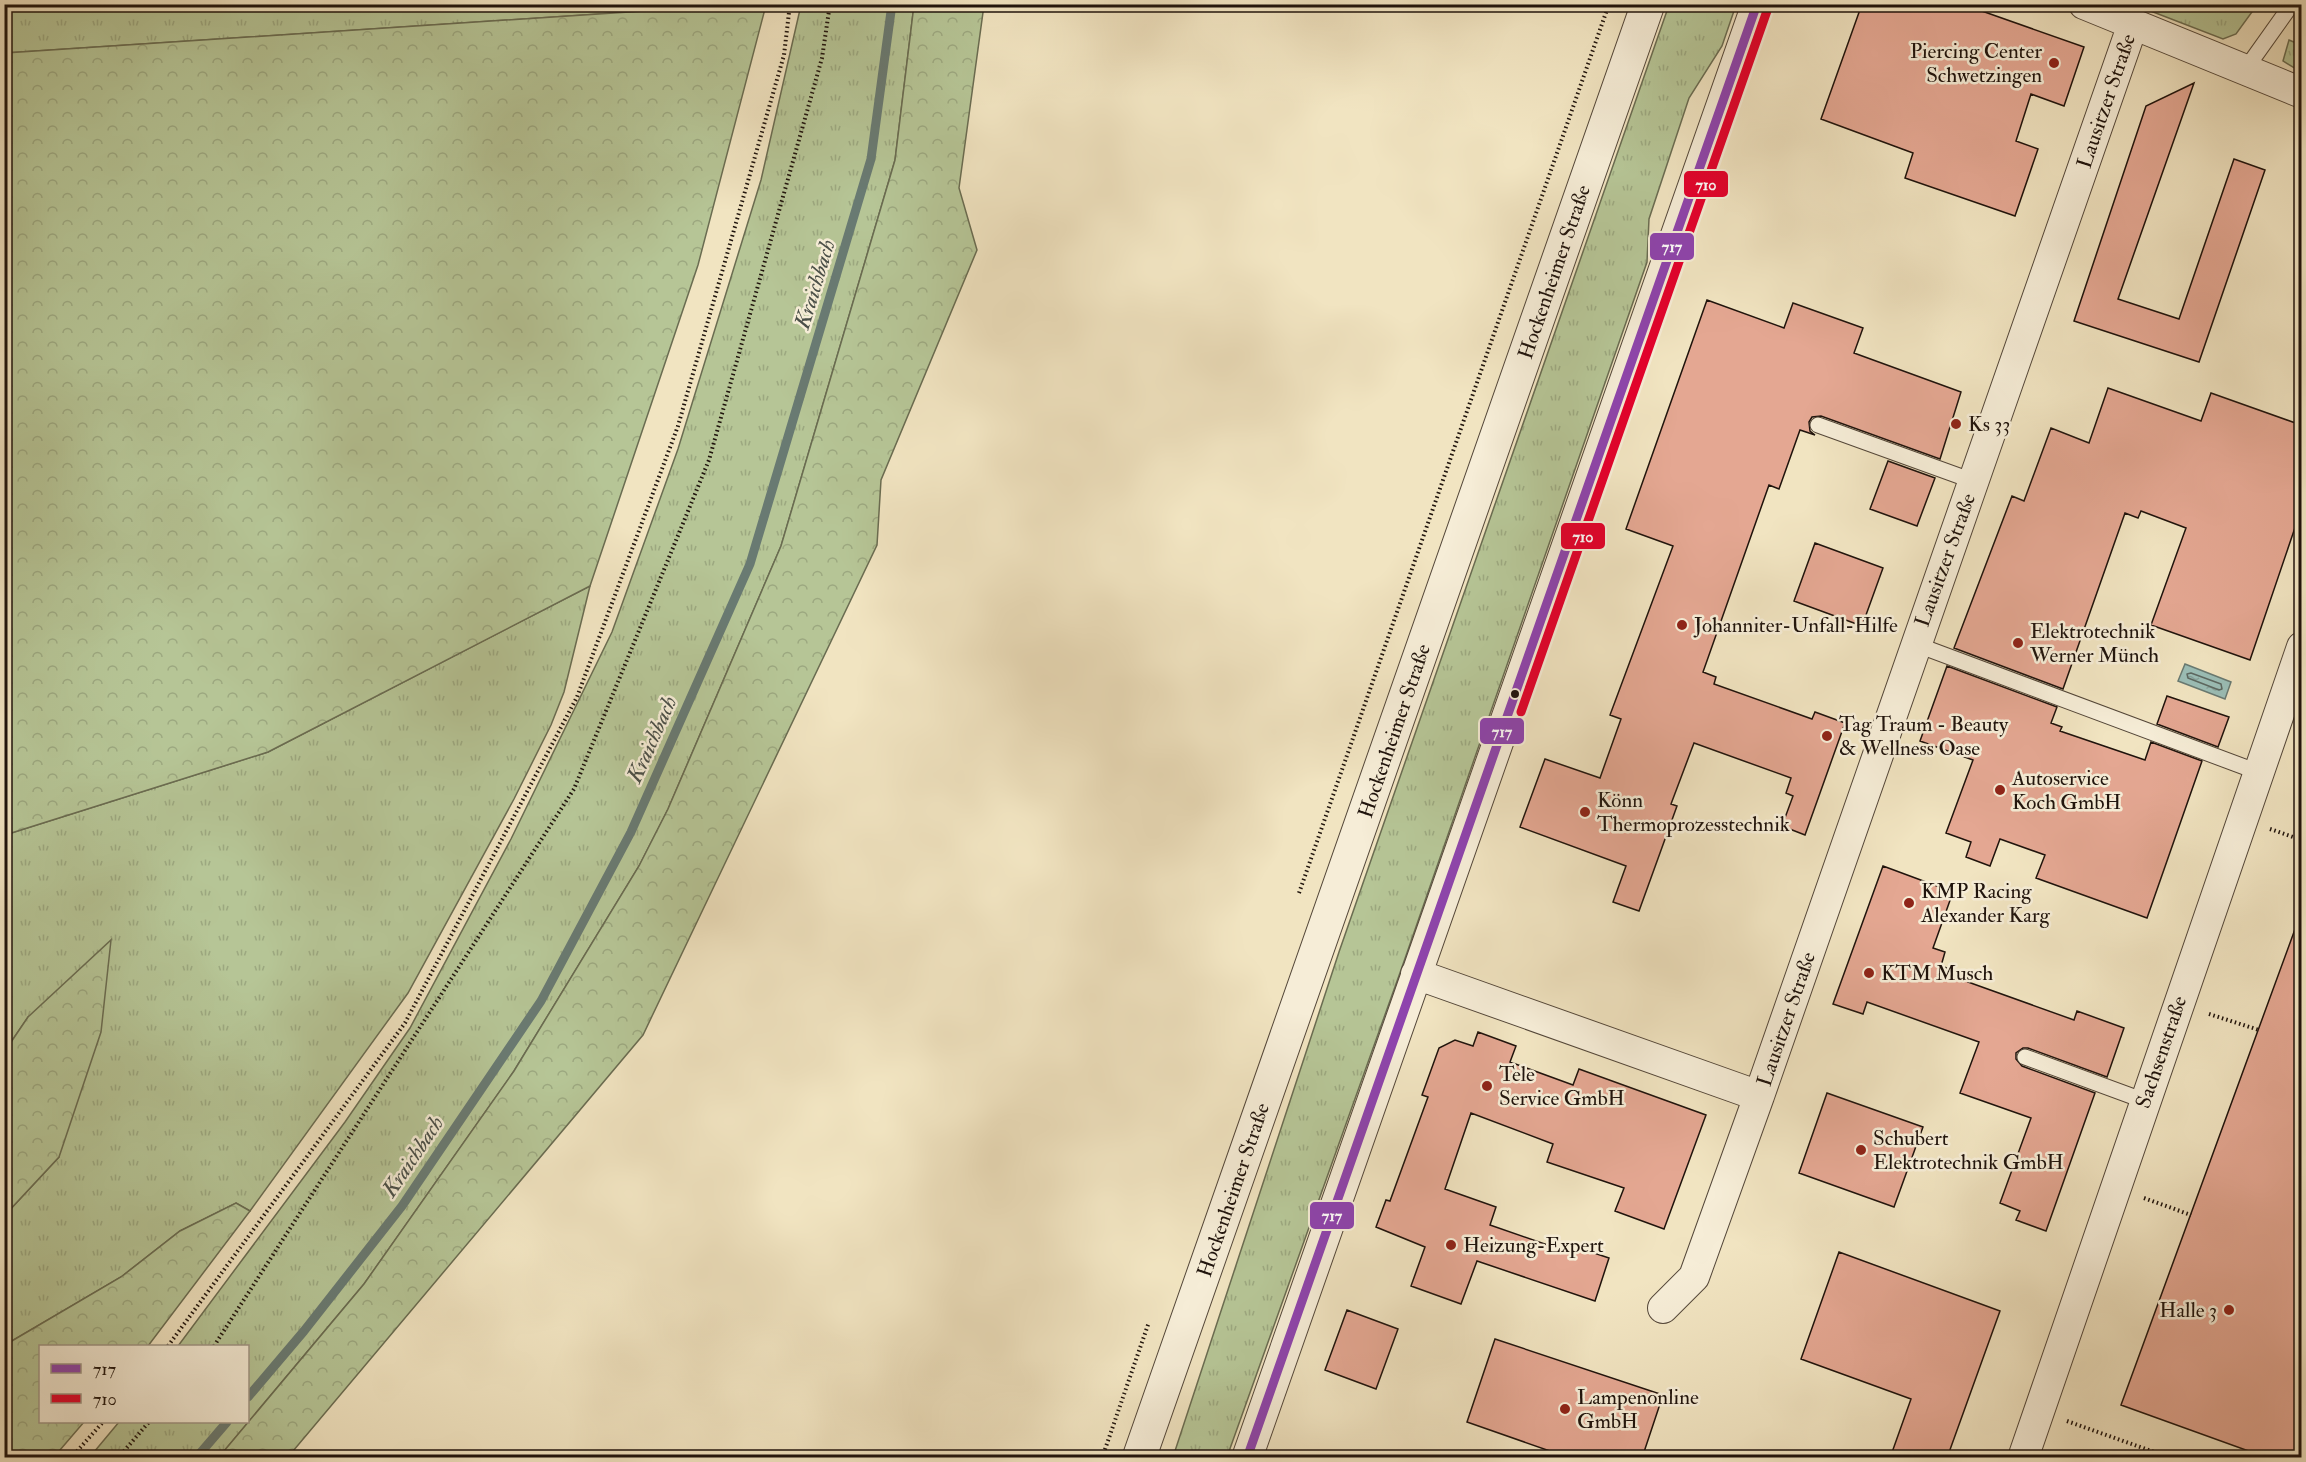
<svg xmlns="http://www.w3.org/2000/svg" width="2306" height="1462" font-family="'IM FELL Double Pica',serif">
	<defs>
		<pattern id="grass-tufts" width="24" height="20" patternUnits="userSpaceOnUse" patternTransform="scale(1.5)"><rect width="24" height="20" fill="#b6c596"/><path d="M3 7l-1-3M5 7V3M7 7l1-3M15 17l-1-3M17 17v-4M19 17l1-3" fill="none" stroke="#9ca880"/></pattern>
		<pattern id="forest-crowns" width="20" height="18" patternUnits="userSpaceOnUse" patternTransform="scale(1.5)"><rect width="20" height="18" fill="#b6c596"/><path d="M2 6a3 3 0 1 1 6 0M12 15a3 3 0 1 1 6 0" fill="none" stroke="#9ca880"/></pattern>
		<pattern id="water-ripples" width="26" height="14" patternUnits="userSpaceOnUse" patternTransform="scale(1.5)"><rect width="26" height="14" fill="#9bbeb6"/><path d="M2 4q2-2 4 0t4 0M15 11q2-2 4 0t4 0" fill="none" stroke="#85a29b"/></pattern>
	</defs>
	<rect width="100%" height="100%" fill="#f1e4c1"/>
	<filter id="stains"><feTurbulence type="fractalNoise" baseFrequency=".00333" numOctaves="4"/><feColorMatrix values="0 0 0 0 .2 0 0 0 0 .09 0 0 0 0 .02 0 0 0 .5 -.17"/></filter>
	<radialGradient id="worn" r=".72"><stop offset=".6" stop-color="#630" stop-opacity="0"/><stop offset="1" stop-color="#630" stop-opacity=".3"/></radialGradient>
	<path fill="url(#grass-tufts)" stroke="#6a6c51" stroke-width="1.5" d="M 5,4 L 735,4 L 735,5 L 5,53 Z
		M 801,5 L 914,5 L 895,160 L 781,546 L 668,809 L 639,866 L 514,1071 L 364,1284 L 219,1457 L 89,1458 L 119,1422 L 248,1422 L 248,1346 L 178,1346 L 345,1122 L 410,1028 L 511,839 L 612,632 L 678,449 L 761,180 Z
		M 1669,5 L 1736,5 L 1722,46 L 1689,98 L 1649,219 L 1647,262 L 1401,970 L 1227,1457 L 1173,1457 L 1339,952 Z
		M 2135,5 L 2257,4 L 2257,5 L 2236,34 L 2223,39 Z
		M 2289,40 L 2301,45 L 2301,72 L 2283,61 Z
		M 590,586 L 564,692 L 551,725 L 514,799 L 408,993 L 250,1211 L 236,1203 L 180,1231 L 121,1277 L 5,1345 L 5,1215 L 59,1157 L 28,1017 L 5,1051 L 5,835 L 268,752 Z"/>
	<path fill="url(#forest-crowns)" stroke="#6a6c51" stroke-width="1.5" d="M 735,5 L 766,5 L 698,265 L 590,586 L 268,752 L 5,835 L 5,53 Z
		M 914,5 L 984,5 L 959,188 L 977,250 L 881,480 L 877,545 L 643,1035 L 288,1457 L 219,1457 L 364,1284 L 514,1071 L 639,866 L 668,809 L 781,546 L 895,160 Z
		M 111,940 L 101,1032 L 59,1157 L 5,1215 L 5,1051 L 28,1017 Z
		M 236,1203 L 250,1211 L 148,1346 L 40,1346 L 40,1422 L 84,1422 L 54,1457 L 5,1457 L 5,1345 L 121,1277 L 180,1231 Z"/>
	<path fill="url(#water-ripples)" stroke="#697a72" stroke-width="1.5" d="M 2185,664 L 2231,682 L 2225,699 L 2178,681 Z"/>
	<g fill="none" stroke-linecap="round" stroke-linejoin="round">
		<path stroke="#5d6861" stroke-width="1.5" d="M 2191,673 L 2221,684 L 2222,689 L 2219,690 L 2188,678 L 2187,674 Z"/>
		<path stroke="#697a72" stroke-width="9" d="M 248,1397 L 304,1331 L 402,1206 L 541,1001 L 631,832 L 750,564 L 871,159 L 892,4
			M 196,1458 L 227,1422"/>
	</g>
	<path fill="#e4a792" stroke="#1f130c" stroke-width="1.5" d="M 1862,4 L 1962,4 L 2084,47 L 2064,106 L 2031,94 L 2016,141 L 2038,149 L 2015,216 L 1905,178 L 1913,153 L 1821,119 Z
		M 2194,83 L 2118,299 L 2179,319 L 2234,159 L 2265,170 L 2199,362 L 2074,321 L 2146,106 Z
		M 1707,300 L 1784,328 L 1793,303 L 1863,328 L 1854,353 L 1961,392 L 1940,459 L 1821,416 L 1812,417 L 1809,422 L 1810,431 L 1815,435 L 1800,430 L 1779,489 L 1769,485 L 1703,672 L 1716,677 L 1714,684 L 1812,719 L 1815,712 L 1845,723 L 1805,835 L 1782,826 L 1793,796 L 1786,793 L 1791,778 L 1694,743 L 1671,804 L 1677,806 L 1639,911 L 1613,902 L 1626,866 L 1520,827 L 1545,759 L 1600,778 L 1621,719 L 1610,715 L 1673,546 L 1626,529 Z
		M 2108,388 L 2201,421 L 2211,393 L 2301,425 L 2301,510 L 2250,660 L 2151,625 L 2186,528 L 2141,511 L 2138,518 L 2125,513 L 2063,689 L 1954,648 L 2012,496 L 2024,501 L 2051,428 L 2089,443 Z
		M 1888,461 L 1935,478 L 1917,526 L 1870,509 Z
		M 1815,543 L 1883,568 L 1862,626 L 1794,601 Z
		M 1947,666 L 2057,707 L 2051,723 L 2062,727 L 2060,731 L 2145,760 L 2151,742 L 2202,761 L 2147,918 L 2036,878 L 2045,855 L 2000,839 L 1990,866 L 1966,857 L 1971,842 L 1946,833 L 1973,760 L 1920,741 Z
		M 2167,696 L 2229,717 L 2218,747 L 2157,724 Z
		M 1883,866 L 1953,892 L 1933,948 L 1945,952 L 1941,966 L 1970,976 L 1968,982 L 2074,1020 L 2077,1011 L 2124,1028 L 2107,1077 L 2028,1048 L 2023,1048 L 2016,1053 L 2016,1059 L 2022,1066 L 2095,1093 L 2046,1231 L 2016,1220 L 2020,1211 L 2000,1203 L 2031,1118 L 1960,1093 L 1979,1042 L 1867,1002 L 1863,1014 L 1833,1004 Z
		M 2298,921 L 2301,922 L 2301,1458 L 2268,1458 L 2121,1405 Z
		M 1478,1032 L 1516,1046 L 1510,1062 L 1573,1085 L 1579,1069 L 1706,1115 L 1664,1229 L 1615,1211 L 1624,1188 L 1547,1162 L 1553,1144 L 1471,1113 L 1445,1189 L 1496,1207 L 1490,1225 L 1562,1250 L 1564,1243 L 1609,1258 L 1595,1301 L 1477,1261 L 1461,1304 L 1411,1286 L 1425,1247 L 1376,1227 L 1386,1200 L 1390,1201 L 1428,1097 L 1422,1095 L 1439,1048 L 1455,1040 L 1473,1046 Z
		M 1827,1093 L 1923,1127 L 1894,1207 L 1799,1173 Z
		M 1839,1252 L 2000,1311 L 1947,1458 L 1890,1458 L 1911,1399 L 1801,1359 Z
		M 1347,1310 L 1398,1329 L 1376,1389 L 1325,1370 Z
		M 1495,1339 L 1663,1395 L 1642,1458 L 1570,1458 L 1467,1422 Z"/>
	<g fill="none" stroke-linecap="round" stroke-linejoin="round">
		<g stroke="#544739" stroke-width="17">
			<path id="service" d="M 2245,70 L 2292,4
				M 1818,425 L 1973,481
				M 1915,644 L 2258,772
				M 2025,1057 L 2145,1101"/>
		</g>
		<g stroke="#544739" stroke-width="32">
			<path id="minor" d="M 2084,4 L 2302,93
				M 1416,974 L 1759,1096 L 2133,24
				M 1663,1308 L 1694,1277 L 1759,1096
				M 1247,1458 L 1757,4
				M 2023,1458 L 2302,647"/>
		</g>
		<g stroke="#544739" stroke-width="35">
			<path id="tertiary" d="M 1139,1458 L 1648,4"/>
		</g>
		<path stroke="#1f130c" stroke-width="4" stroke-dasharray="1.5 3" stroke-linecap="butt" d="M 2270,829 L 2302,840
			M 1299,893 L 1609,4
			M 2209,1014 L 2259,1030
			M 2144,1198 L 2191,1215
			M 168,1346 L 405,1023 L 577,697 L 678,426 L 784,55 L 790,4
			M 214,1346 L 574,789 L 709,460 L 822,58 L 830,4
			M 2067,1421 L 2171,1458
			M 71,1458 L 103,1422
			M 118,1458 L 149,1422
			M 1102,1458 L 1149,1322"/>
		<use href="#service" stroke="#f6edd7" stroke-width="15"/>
		<use href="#minor" stroke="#f6edd7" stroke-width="30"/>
		<use href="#tertiary" stroke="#f6edd7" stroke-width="33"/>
		<g stroke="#f6edd7" stroke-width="14">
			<path id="bus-1" d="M 1247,1458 L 1757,4"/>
		</g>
		<g stroke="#f6edd7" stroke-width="14">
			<path id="bus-2" d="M 1521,712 L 1768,8"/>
		</g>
		<use href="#bus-1" stroke="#8e44ad" stroke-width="9"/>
		<use href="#bus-2" stroke="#e4002b" stroke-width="9"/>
	</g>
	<g fill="#8f2418" stroke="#f6edd7" stroke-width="2">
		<circle cx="2054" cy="63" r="6"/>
		<circle cx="1956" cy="424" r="6"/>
		<circle cx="1682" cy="625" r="6"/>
		<circle cx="2018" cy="643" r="6"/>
		<circle cx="1827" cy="736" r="6"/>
		<circle cx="2000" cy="790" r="6"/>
		<circle cx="1585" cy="812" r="6"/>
		<circle cx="1909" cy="903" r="6"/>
		<circle cx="1869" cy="973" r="6"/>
		<circle cx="1487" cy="1086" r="6"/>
		<circle cx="1861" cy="1150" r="6"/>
		<circle cx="1451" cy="1245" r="6"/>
		<circle cx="2229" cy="1310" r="6"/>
		<circle cx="1565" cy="1409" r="6"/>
	</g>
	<circle fill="#1f130c" stroke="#f6edd7" stroke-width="2" cx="1515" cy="694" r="5"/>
	<g text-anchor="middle" stroke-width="5" stroke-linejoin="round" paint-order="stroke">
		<g font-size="21" fill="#1f130c" stroke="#f6edd7" text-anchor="start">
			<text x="2042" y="58" text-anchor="end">Piercing Center<tspan x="2042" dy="24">Schwetzingen</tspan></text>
			<text x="1968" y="431">Ks 33</text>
			<text x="1694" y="632">Johanniter-Unfall-Hilfe</text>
			<text x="2030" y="638">Elektrotechnik<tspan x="2030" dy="24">Werner Münch</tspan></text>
			<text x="1839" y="731">Tag Traum - Beauty<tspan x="1839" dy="24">&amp; Wellness Oase</tspan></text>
			<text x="2012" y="785">Autoservice<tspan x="2012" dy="24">Koch GmbH</tspan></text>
			<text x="1597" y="807">Könn<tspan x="1597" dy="24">Thermoprozesstechnik</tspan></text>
			<text x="1921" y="898">KMP Racing<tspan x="1921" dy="24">Alexander Karg</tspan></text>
			<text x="1881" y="980">KTM Musch</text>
			<text x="1499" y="1081">Tele<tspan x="1499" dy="24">Service GmbH</tspan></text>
			<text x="1873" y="1145">Schubert<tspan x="1873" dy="24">Elektrotechnik GmbH</tspan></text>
			<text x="1463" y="1252">Heizung-Expert</text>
			<text x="2217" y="1317" text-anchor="end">Halle 3</text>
			<text x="1577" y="1404">Lampenonline<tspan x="1577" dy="24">GmbH</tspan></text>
		</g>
		<g font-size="21" fill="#1f130c" stroke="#f6edd7">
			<text transform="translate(2106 101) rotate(-71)" y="7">Lausitzer Straße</text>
			<text transform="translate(1554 272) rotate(-71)" y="7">Hockenheimer Straße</text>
			<text transform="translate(1945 560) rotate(-70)" y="7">Lausitzer Straße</text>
			<text transform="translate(1394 731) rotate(-71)" y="7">Hockenheimer Straße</text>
			<text transform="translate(1786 1019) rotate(-71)" y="7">Lausitzer Straße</text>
			<text transform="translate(2161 1052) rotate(-71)" y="7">Sachsenstraße</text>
			<text transform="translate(1233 1190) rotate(-71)" y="7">Hockenheimer Straße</text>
		</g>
		<g font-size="22" font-style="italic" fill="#4a4f48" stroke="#f6edd7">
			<text transform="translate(814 284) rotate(-73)" y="8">Kraichbach</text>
			<text transform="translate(651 739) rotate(-66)" y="8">Kraichbach</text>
			<text transform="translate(412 1156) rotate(-56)" y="8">Kraichbach</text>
		</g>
	</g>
	<g stroke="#f6edd7" stroke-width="2">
		<rect x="1683" y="170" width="46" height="28" rx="6" fill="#e4002b"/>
		<rect x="1649" y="232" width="46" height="29" rx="6" fill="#8e44ad"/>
		<rect x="1560" y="522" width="46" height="28" rx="6" fill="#e4002b"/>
		<rect x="1479" y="717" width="46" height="28" rx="6" fill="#8e44ad"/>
		<rect x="1309" y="1201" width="46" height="29" rx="6" fill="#8e44ad"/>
	</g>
	<g font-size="16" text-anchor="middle" font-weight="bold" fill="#fff">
		<text x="1706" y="190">710</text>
		<text x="1672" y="252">717</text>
		<text x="1583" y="542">710</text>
		<text x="1502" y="737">717</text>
		<text x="1332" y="1221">717</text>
	</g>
	<rect width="2306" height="1462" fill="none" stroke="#f1e4c1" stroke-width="24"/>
	<rect x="6" y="6" width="2294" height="1450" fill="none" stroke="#1f130c" stroke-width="3"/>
	<rect x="12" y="12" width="2282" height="1438" fill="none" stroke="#1f130c" stroke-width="1.5"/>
	<rect x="39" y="1345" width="210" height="78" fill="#f6edd7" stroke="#a09686" stroke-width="1.5"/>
	<rect x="51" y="1364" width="30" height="9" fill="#8e44ad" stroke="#a09686" stroke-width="1.5"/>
	<text x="93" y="1375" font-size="18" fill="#1f130c">717</text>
	<rect x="51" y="1394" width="30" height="9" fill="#e4002b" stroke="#a09686" stroke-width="1.5"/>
	<text x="93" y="1405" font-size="18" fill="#1f130c">710</text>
	<rect width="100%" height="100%" filter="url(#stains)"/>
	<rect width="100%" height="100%" fill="url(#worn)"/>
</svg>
